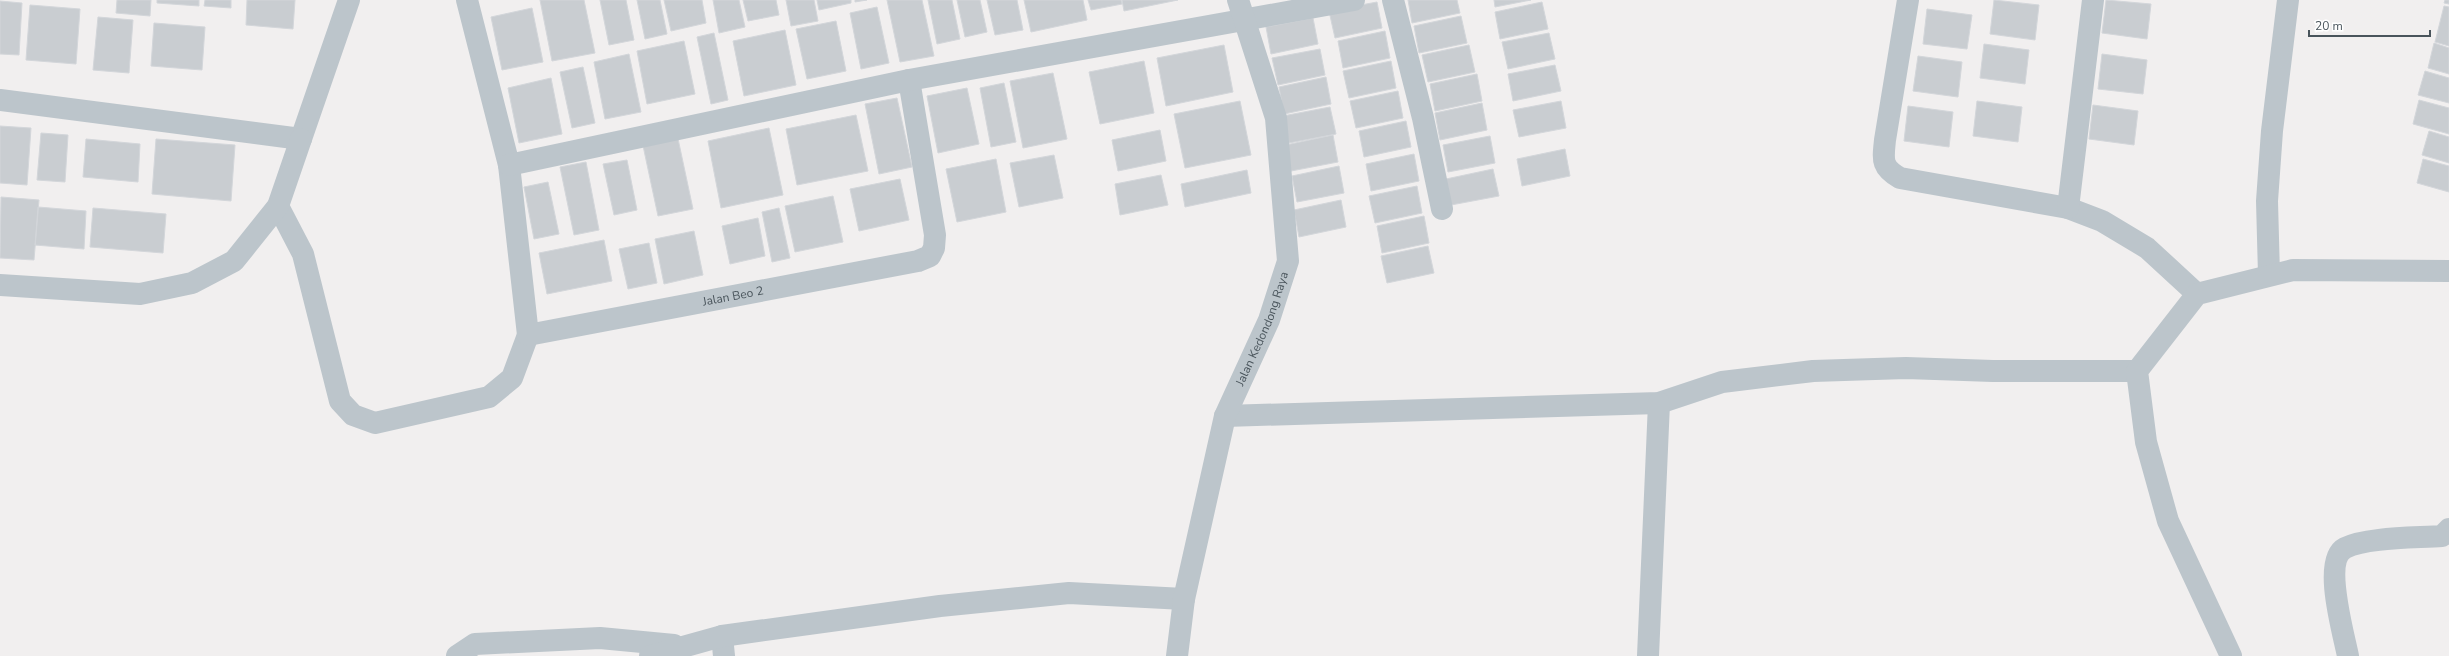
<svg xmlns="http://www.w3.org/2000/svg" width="2449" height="656" font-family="'Nunito Sans',sans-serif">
	<rect width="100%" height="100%" fill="#f1efef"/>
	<path fill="#c9cdd1" stroke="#d3d6da" d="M 117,0 L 151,0 L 150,16 L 116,13 Z
		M 157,0 L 199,0 L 199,6 L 157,3 Z
		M 205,0 L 231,0 L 231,8 L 204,6 Z
		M 247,0 L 295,0 L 293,29 L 246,25 Z
		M 540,0 L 584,0 L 595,53 L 552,61 Z
		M 600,0 L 626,0 L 634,40 L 609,45 Z
		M 637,0 L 660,0 L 667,34 L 645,39 Z
		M 664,0 L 702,0 L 706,23 L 671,31 Z
		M 713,0 L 739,0 L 745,27 L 719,33 Z
		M 743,0 L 776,0 L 779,15 L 748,21 Z
		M 786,0 L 814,0 L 818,21 L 791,26 Z
		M 817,0 L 851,0 L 851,3 L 819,10 Z
		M 855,0 L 867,0 L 855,2 Z
		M 887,0 L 922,0 L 934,56 L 900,62 Z
		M 928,0 L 952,0 L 960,39 L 937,44 Z
		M 957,0 L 980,0 L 987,32 L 965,37 Z
		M 987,0 L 1017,0 L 1023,30 L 995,35 Z
		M 1024,0 L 1083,0 L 1087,20 L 1031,32 Z
		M 1088,0 L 1121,0 L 1122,4 L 1091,10 Z
		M 1122,0 L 1178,0 L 1124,11 Z
		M 1408,0 L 1457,0 L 1460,13 L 1412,23 Z
		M 1494,0 L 1531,0 L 1495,7 Z
		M 1994,0 L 2039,5 L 2035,40 L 1990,34 Z
		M 2106,0 L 2151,4 L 2147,39 L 2102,33 Z
		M 2445,0 L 2449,0 L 2449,4 L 2444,3 Z
		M 0,1 L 22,3 L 19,55 L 0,54 Z
		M 1377,2 L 1382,28 L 1335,38 L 1329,11 Z
		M 1542,2 L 1548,29 L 1500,39 L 1495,12 Z
		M 30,5 L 80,9 L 76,64 L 26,60 Z
		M 2444,6 L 2449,7 L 2449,46 L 2435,42 Z
		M 877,7 L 889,63 L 861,69 L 850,13 Z
		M 532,8 L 543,62 L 502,70 L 491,17 Z
		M 1927,9 L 1972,15 L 1967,49 L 1923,44 Z
		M 1461,16 L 1467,43 L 1419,53 L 1414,26 Z
		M 98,17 L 133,20 L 129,73 L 93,70 Z
		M 1313,18 L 1318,44 L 1271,54 L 1266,27 Z
		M 836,21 L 846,71 L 807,79 L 796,29 Z
		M 154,23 L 205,27 L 202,70 L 151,66 Z
		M 785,30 L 796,85 L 744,96 L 733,41 Z
		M 1385,31 L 1390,58 L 1343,68 L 1338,41 Z
		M 714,33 L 728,100 L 711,104 L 697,37 Z
		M 1549,33 L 1555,59 L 1508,69 L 1502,42 Z
		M 684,41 L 695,94 L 647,104 L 637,51 Z
		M 2434,43 L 2449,48 L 2449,74 L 2428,68 Z
		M 1984,44 L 2029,50 L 2025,84 L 1980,78 Z
		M 1224,45 L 1233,92 L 1166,106 L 1157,58 Z
		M 1469,45 L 1475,72 L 1428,82 L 1422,55 Z
		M 1320,49 L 1325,75 L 1278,85 L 1272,58 Z
		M 629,54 L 641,112 L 605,119 L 594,62 Z
		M 2102,54 L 2147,60 L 2143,94 L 2098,89 Z
		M 1918,56 L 1962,62 L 1958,97 L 1913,91 Z
		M 1144,61 L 1154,113 L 1100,124 L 1089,72 Z
		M 1391,61 L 1396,88 L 1349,98 L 1343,71 Z
		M 1555,65 L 1561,91 L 1513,101 L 1508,74 Z
		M 583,67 L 595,123 L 572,128 L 560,72 Z
		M 2425,71 L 2449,78 L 2449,103 L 2418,95 Z
		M 1053,73 L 1067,139 L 1023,148 L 1010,81 Z
		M 1477,74 L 1482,101 L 1435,111 L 1430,84 Z
		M 1326,77 L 1331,104 L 1284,114 L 1279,87 Z
		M 551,78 L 562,134 L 519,143 L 508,88 Z
		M 1004,83 L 1016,142 L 991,147 L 980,88 Z
		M 967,88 L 979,144 L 938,153 L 927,96 Z
		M 1398,91 L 1403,118 L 1356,128 L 1350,101 Z
		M 897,98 L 912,167 L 879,174 L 865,104 Z
		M 2419,100 L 2449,108 L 2449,134 L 2413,124 Z
		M 1240,101 L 1251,155 L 1185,168 L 1174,114 Z
		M 1561,101 L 1566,128 L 1519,137 L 1513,110 Z
		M 1977,101 L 2022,107 L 2018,142 L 1973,136 Z
		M 1482,103 L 1487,130 L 1440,140 L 1435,113 Z
		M 2093,105 L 2138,111 L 2134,145 L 2089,139 Z
		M 1908,106 L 1953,112 L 1949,147 L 1904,141 Z
		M 1330,107 L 1336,134 L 1289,143 L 1283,116 Z
		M 856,115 L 868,171 L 797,185 L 786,129 Z
		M 1406,121 L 1411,147 L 1364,157 L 1359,131 Z
		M 0,126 L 31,128 L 27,185 L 0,183 Z
		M 769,128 L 783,195 L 721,208 L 708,141 Z
		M 1160,130 L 1166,161 L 1118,171 L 1112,140 Z
		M 2429,131 L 2449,137 L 2449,163 L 2422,155 Z
		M 41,133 L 68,135 L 65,182 L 37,180 Z
		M 677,134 L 693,209 L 658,216 L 642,141 Z
		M 1333,135 L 1338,162 L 1291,171 L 1286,145 Z
		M 1490,136 L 1495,163 L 1448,172 L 1443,145 Z
		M 86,139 L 140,144 L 138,182 L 83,177 Z
		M 156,139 L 235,145 L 231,201 L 152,194 Z
		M 1565,149 L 1570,176 L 1522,186 L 1517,159 Z
		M 1414,154 L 1419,181 L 1371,191 L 1366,164 Z
		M 1054,155 L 1063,198 L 1019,207 L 1010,163 Z
		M 996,159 L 1006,212 L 957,222 L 946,169 Z
		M 2423,159 L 2449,166 L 2449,192 L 2417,183 Z
		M 627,160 L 637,210 L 614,215 L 603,164 Z
		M 586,162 L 599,230 L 574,235 L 560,167 Z
		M 1339,166 L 1344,193 L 1297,202 L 1292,176 Z
		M 1493,169 L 1499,196 L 1451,205 L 1446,179 Z
		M 1247,170 L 1251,193 L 1185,207 L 1181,184 Z
		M 1161,175 L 1168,205 L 1120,215 L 1115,184 Z
		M 900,179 L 909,220 L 859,231 L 850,189 Z
		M 548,182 L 559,234 L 534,239 L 524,187 Z
		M 1417,186 L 1422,213 L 1375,223 L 1369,196 Z
		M 833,196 L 843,242 L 795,252 L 785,206 Z
		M 1,197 L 39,200 L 34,260 L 0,258 Z
		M 1341,200 L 1346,227 L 1299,237 L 1294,210 Z
		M 38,207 L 86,211 L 84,249 L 35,245 Z
		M 93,208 L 166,214 L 163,253 L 90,247 Z
		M 779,208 L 790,258 L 772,262 L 762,212 Z
		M 1424,216 L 1429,243 L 1382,253 L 1377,226 Z
		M 758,218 L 765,256 L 730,264 L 722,226 Z
		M 694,231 L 703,275 L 664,284 L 655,239 Z
		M 604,240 L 612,281 L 547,294 L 539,253 Z
		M 649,243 L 657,283 L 628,289 L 619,249 Z
		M 1428,246 L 1434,273 L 1387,283 L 1381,256 Z"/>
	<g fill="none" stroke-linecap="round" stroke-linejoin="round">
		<path stroke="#bcc5cb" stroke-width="22" d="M 278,206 L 303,254 L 340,401 L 353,415 L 375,423 L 489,397 L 512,378 L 528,335"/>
		<g stroke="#bcc5cb" stroke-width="22">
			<path id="s1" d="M 467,0 L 509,165 L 528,335 L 918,261 L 930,256 L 934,248 L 935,235 L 909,80"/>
			<path d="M 1393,0 L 1423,118 L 1442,209"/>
			<path d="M 1908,0 L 1885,140 C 1883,160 1881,167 1900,178 L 2068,208 L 2102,221 L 2147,248 L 2197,294"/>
			<path d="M 0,100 L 301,139 L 349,0"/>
			<path d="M 509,165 L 909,80 L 1354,0"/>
			<path d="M 2068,208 L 2093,0"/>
			<path d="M 2269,275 L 2267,201 L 2272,131 L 2288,0"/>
			<path d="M 0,285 L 140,294 L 192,283 L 234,261 L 278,206 L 301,139"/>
			<path d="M 1225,416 L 1659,403 L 1722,382 L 1813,371 L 1906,368 L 1993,371 L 2137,371"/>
			<path d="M 722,636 L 724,656"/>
			<path d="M 457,656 L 475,644 L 600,638 L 674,645"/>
			<path d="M 650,656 L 722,636 L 940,606 L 1069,593 L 1184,599"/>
			<path id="s2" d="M 1177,656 L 1184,599 L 1225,416 L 1269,320 L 1288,261 L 1276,118 L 1238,0"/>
			<path d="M 1648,656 L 1659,403"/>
			<path d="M 2231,656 L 2168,521 L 2146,442 L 2137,371 L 2197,294 L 2293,270 L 2449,271"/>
			<path d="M 2348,656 C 2344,635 2322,560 2345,548 C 2366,537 2417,538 2442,536 L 2449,529"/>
		</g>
	</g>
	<g text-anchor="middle" stroke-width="3" stroke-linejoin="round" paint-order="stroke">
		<g font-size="12" fill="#49545b" stroke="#fff">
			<text dy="4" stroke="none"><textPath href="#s1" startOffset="550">Jalan Beo 2</textPath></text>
			<text dy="4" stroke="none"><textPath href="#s2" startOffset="340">Jalan Kedondong Raya</textPath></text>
		</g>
	</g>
	<path d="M2309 30v6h121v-6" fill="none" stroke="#49545b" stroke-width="2"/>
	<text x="2315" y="30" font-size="12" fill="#49545b" stroke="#ffffff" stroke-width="3" paint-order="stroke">20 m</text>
</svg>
